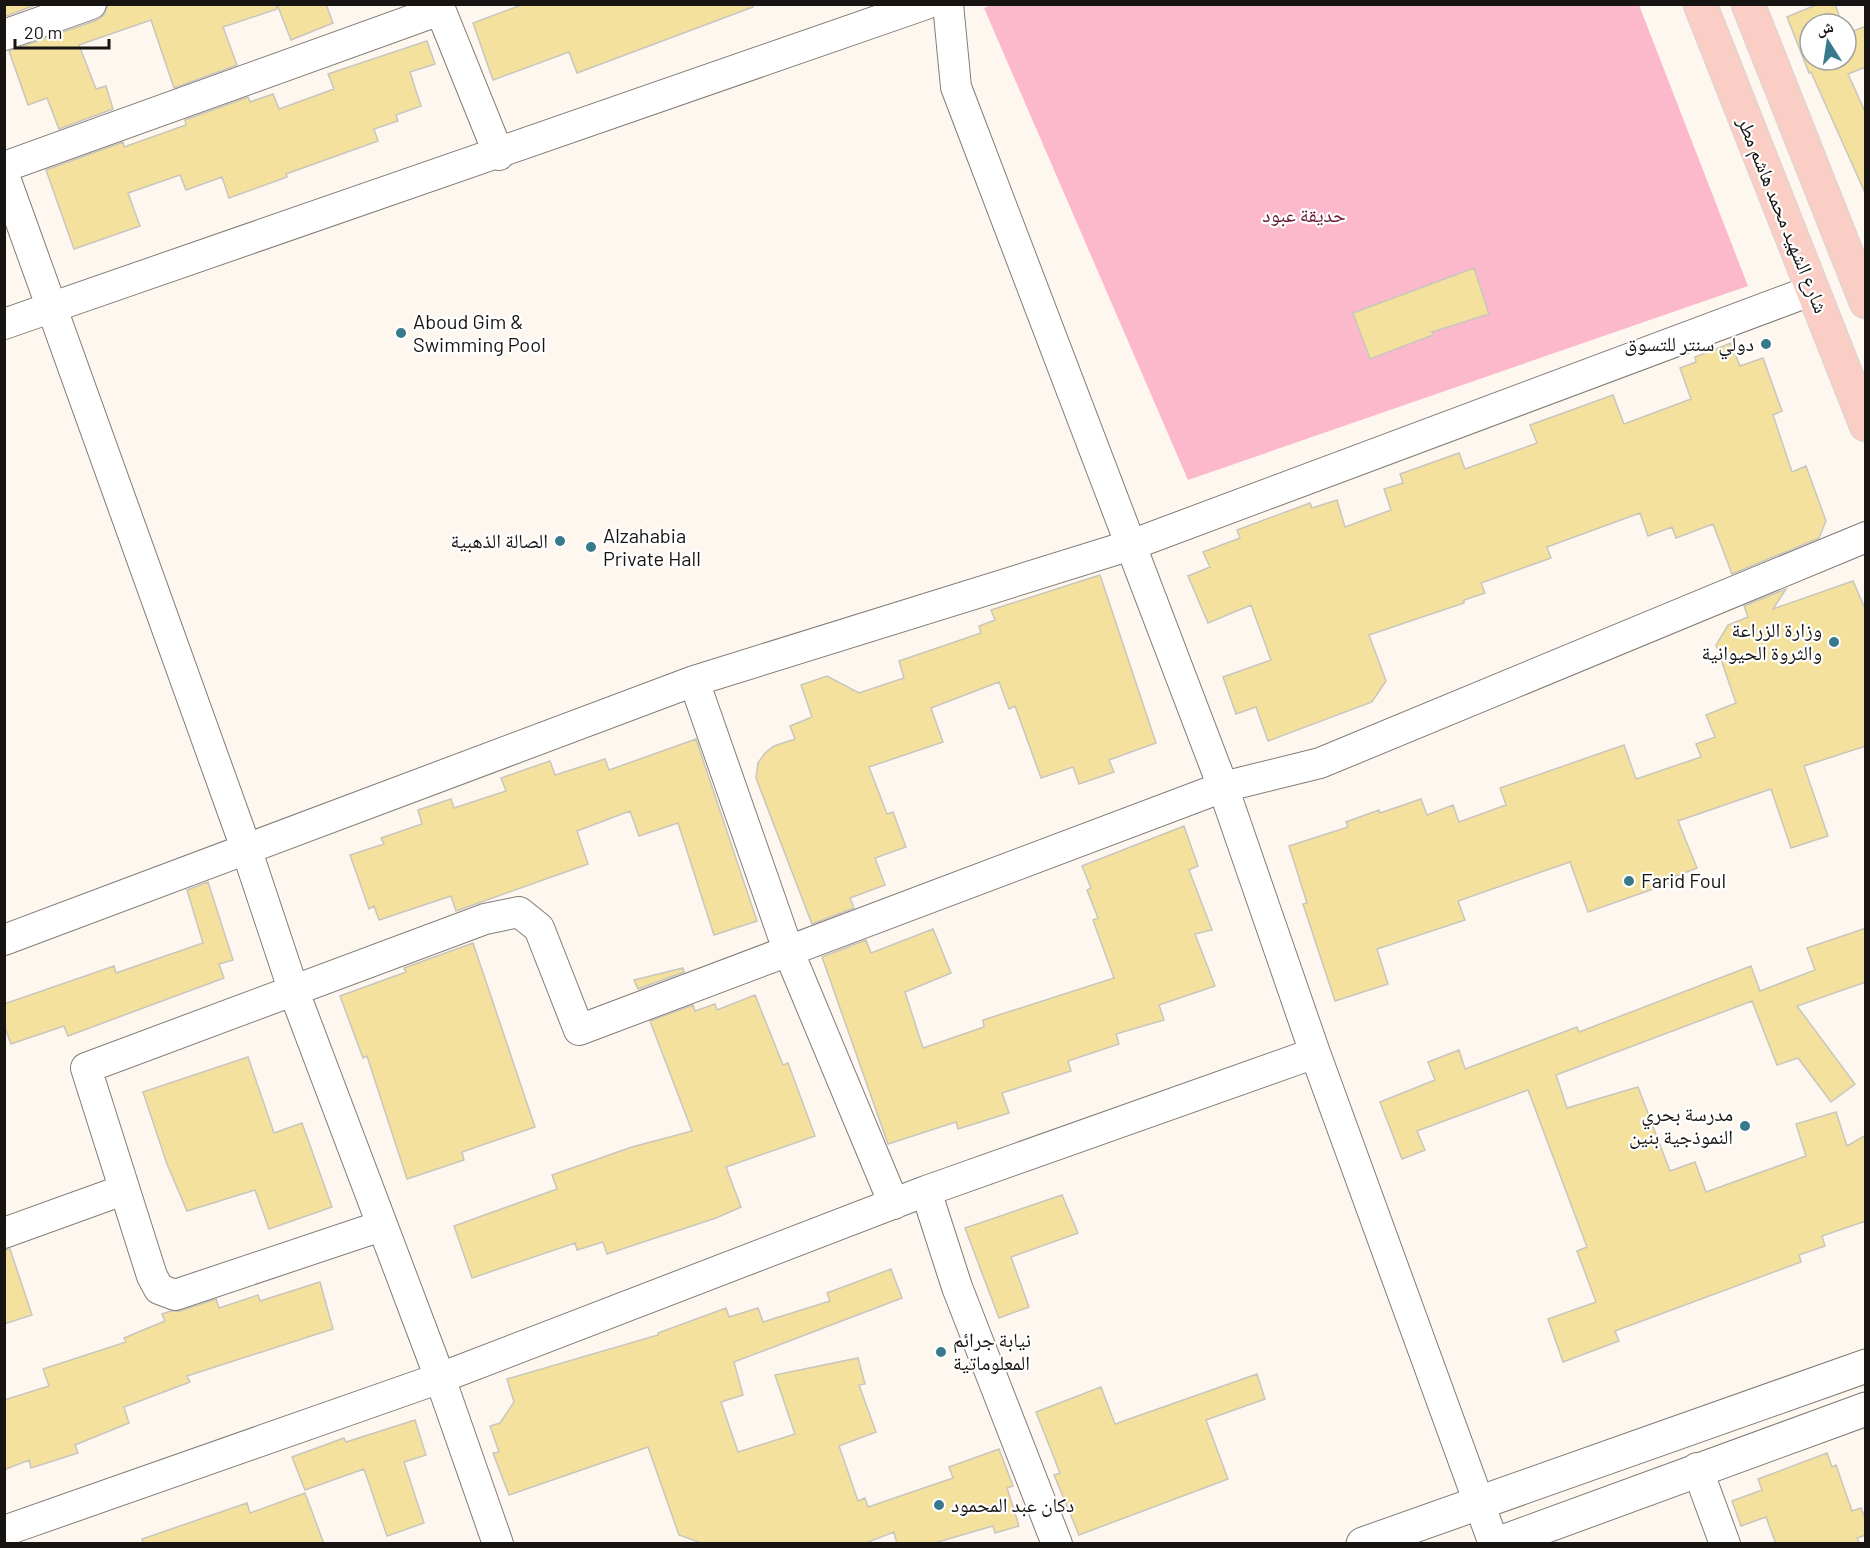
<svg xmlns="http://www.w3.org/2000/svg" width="1870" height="1548" font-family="Barlow,'Noto Naskh Arabic',sans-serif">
	<rect width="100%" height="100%" fill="#fef7f0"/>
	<path fill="#fcb9cc" d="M 995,4 L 1639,5 L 1748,286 L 1188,480 L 984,8 Z"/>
	<path fill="#f5e19e" stroke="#c8c6bd" stroke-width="1.5" d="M 4,4 L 38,4 L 4,17 Z
		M 108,4 L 276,4 L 277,9 L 223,27 L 237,65 L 174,88 L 151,20 L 79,45 L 96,89 L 106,86 L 113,109 L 59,129 L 47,98 L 28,105 L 9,51 L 97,20 L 104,15 Z
		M 277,4 L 326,4 L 333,23 L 291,40 Z
		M 524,4 L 752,4 L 753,7 L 577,73 L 569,52 L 493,80 L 473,23 Z
		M 1818,4 L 1835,4 L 1842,24 L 1810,24 L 1810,60 L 1846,60 L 1846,34 L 1866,26 L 1866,67 L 1848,74 L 1866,114 L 1866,195 L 1811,72 L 1809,73 L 1787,17 Z
		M 427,41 L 435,64 L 410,72 L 421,106 L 396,115 L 398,121 L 374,129 L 378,141 L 286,174 L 287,177 L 229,198 L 222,177 L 186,190 L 180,175 L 128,193 L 140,226 L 74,249 L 46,170 L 123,142 L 124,147 L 186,125 L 185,120 L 248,97 L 250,102 L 273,94 L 279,109 L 334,89 L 328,74 Z
		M 1474,268 L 1489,314 L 1432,332 L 1433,335 L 1370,359 L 1353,313 Z
		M 1731,343 L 1740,366 L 1763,358 L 1782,411 L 1773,415 L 1792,472 L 1806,466 L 1826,521 L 1819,538 L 1732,574 L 1713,524 L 1676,538 L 1672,527 L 1648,536 L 1640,513 L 1547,547 L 1551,558 L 1481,583 L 1485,593 L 1464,600 L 1464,603 L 1369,635 L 1386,681 L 1372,702 L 1268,741 L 1256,707 L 1236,714 L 1223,677 L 1271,660 L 1251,605 L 1208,623 L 1188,576 L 1210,567 L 1203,552 L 1240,538 L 1237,530 L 1310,503 L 1312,508 L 1337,500 L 1345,527 L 1391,510 L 1384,489 L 1403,483 L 1400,474 L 1459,453 L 1465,469 L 1537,443 L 1530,425 L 1613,395 L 1624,424 L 1691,399 L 1680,368 L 1696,362 L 1695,357 Z
		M 1100,575 L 1156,743 L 1109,760 L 1114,772 L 1079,784 L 1073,767 L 1041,778 L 1015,706 L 1009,709 L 999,682 L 931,708 L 943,742 L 869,767 L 887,814 L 893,812 L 906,847 L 875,858 L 885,885 L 850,898 L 854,908 L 812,924 L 756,778 L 758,763 L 765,753 L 774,746 L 795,739 L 790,726 L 812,717 L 801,685 L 827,676 L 859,693 L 904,678 L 899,661 L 981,633 L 979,626 L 995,620 L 991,610 Z
		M 1853,581 L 1866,611 L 1866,746 L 1804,766 L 1828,836 L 1791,848 L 1771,789 L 1678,821 L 1697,868 L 1671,878 L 1673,882 L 1588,912 L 1570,862 L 1458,901 L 1465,920 L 1377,949 L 1388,984 L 1335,1001 L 1303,904 L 1307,903 L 1289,846 L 1348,827 L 1346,822 L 1379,810 L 1380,813 L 1421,799 L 1427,815 L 1453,805 L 1459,822 L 1506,805 L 1500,788 L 1624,745 L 1636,779 L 1701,757 L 1696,744 L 1715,737 L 1706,715 L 1736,703 L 1716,645 L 1728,625 L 1748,617 L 1744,606 L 1786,589 L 1773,609 Z
		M 696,739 L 757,921 L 714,935 L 678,823 L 639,836 L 630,811 L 577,831 L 588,864 L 456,911 L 451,896 L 379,920 L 374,906 L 369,909 L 350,855 L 384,844 L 381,838 L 422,824 L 418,810 L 451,799 L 454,808 L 506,791 L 501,778 L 550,761 L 555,775 L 605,759 L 609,770 Z
		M 1184,826 L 1198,866 L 1189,870 L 1212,930 L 1195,934 L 1215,986 L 1159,1005 L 1164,1020 L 1116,1034 L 1119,1044 L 1068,1061 L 1071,1071 L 1002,1093 L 1009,1113 L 958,1129 L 956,1122 L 888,1144 L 822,957 L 866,940 L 871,953 L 933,929 L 951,973 L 905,992 L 923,1048 L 984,1027 L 983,1020 L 1114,978 L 1093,920 L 1098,918 L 1087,890 L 1091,888 L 1082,866 Z
		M 208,882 L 233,960 L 219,964 L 224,978 L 68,1036 L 64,1026 L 11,1044 L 4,1025 L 4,1004 L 114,966 L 116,973 L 203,943 L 187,890 Z
		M 1866,928 L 1866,982 L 1797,1006 L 1855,1084 L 1831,1102 L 1798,1058 L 1777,1065 L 1752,1001 L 1556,1075 L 1567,1108 L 1638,1087 L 1670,1171 L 1695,1162 L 1706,1192 L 1806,1156 L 1796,1124 L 1836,1112 L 1847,1146 L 1866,1135 L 1866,1221 L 1822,1236 L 1825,1246 L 1799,1255 L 1801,1262 L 1615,1331 L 1619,1341 L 1563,1362 L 1548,1319 L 1596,1302 L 1577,1251 L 1587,1247 L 1528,1090 L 1417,1131 L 1425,1150 L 1402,1159 L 1380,1102 L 1435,1080 L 1428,1062 L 1459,1050 L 1465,1069 L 1577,1027 L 1579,1032 L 1751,966 L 1760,991 L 1815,970 L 1807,948 Z
		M 473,943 L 535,1127 L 462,1152 L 464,1160 L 407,1179 L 367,1056 L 363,1058 L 340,996 L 406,972 L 404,968 Z
		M 683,968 L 684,972 L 638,989 L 634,980 Z
		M 755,995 L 783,1065 L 788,1063 L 815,1136 L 726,1167 L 741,1207 L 716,1218 L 607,1254 L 603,1242 L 577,1250 L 575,1243 L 472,1278 L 454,1226 L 557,1189 L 552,1175 L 632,1147 L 692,1131 L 650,1021 L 693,1005 L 695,1011 L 715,1004 L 717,1010 Z
		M 248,1057 L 274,1133 L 302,1123 L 332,1207 L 269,1229 L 255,1190 L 187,1211 L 167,1164 L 143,1092 Z
		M 1062,1195 L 1078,1233 L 1011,1257 L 1029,1307 L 999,1318 L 965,1228 Z
		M 10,1249 L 32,1315 L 4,1324 L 4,1250 Z
		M 891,1269 L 902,1298 L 734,1362 L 743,1395 L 721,1402 L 738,1452 L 795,1434 L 775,1375 L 858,1358 L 865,1384 L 859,1385 L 876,1432 L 839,1446 L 858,1501 L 865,1498 L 868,1507 L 953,1478 L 949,1467 L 999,1449 L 1013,1486 L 1007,1488 L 1019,1526 L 995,1533 L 993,1526 L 931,1544 L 897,1544 L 894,1532 L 863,1544 L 704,1544 L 679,1535 L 648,1447 L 509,1495 L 493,1453 L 499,1452 L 490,1426 L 500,1423 L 514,1402 L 507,1379 L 658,1335 L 658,1333 L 726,1308 L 729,1317 L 758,1308 L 763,1322 L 830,1301 L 827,1293 Z
		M 320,1282 L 333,1329 L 187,1376 L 190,1382 L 124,1407 L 129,1423 L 75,1445 L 78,1453 L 31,1468 L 29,1460 L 4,1470 L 4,1400 L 49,1386 L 43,1369 L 126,1342 L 124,1338 L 165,1321 L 162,1314 L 171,1311 L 180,1311 L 216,1299 L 219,1308 L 258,1295 L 260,1301 Z
		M 1257,1374 L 1265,1399 L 1206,1420 L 1228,1479 L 1079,1535 L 1054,1475 L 1060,1473 L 1036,1412 L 1101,1387 L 1115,1424 Z
		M 415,1420 L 426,1455 L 404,1462 L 424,1523 L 387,1536 L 364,1469 L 305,1490 L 292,1457 L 344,1438 L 346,1442 Z
		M 1827,1453 L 1832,1467 L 1836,1465 L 1852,1511 L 1861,1508 L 1866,1521 L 1866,1535 L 1857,1538 L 1860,1544 L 1776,1544 L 1766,1517 L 1741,1526 L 1732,1501 L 1762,1490 L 1758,1479 Z
		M 305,1493 L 324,1544 L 143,1544 L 142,1539 L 247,1503 L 250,1513 Z"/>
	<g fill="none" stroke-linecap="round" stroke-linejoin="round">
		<g stroke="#837c77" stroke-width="32">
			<path id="street" d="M 438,4 L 499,155
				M 948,4 L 956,87 L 1223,787 L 1315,1053 L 1494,1544
				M 4,35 L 91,4
				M 4,167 L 440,10
				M 4,175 L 247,851 L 293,989 L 440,1378 L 498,1544
				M 4,324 L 926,4
				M 694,681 L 788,950 L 894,1204
				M 4,940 L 694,681 L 1131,545 L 1813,290
				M 926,1191 L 957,1287 L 1057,1544
				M 381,1226 L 175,1295 L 159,1289 L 152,1276 L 86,1068 L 485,919 L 519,912 L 539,928 L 579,1030 L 1223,787 L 1320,763 L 1866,537
				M 4,1233 L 123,1190
				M 1697,1468 L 1725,1544
				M 4,1531 L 440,1378 L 926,1191 L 1315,1053"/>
		</g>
		<g stroke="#837c77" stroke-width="35">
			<path id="secondary" d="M 1363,1544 L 1866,1366
				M 1497,1544 L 1866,1409"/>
		</g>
		<g stroke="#d5d5d4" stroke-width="35">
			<path id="primary" d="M 1700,4 L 1866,425
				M 1748,4 L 1866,302"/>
		</g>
		<use href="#street" stroke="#fff" stroke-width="30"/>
		<use href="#secondary" stroke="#fff" stroke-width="33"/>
		<use href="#primary" stroke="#facec5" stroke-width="33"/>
	</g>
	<g fill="#387a8c" stroke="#fff" stroke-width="2">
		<circle cx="401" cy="333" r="6"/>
		<circle cx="1766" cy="344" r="6"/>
		<circle cx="560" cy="541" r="6"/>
		<circle cx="591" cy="547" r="6"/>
		<circle cx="1834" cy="642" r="6"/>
		<circle cx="1629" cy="881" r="6"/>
		<circle cx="1745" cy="1126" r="6"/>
		<circle cx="941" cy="1352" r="6"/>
		<circle cx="939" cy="1505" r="6"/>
	</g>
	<g text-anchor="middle" stroke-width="4.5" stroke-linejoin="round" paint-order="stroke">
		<g font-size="20" fill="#671637" stroke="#fff">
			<text x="1304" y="222">حديقة عبود</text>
		</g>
		<g font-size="20" fill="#171412" stroke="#fff">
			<text transform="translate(1783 215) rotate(68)" y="7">شارع الشهيد محمد هاشم مطر</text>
		</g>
		<g font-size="20" fill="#171412" stroke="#fff" text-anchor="start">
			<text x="413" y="329">Aboud Gim &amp;<tspan x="413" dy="23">Swimming Pool</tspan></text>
			<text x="1754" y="351" text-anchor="end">دولي سنتر للتسوق</text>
			<text x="603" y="543">Alzahabia<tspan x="603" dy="23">Private Hall</tspan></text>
			<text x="548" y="548" text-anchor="end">الصالة الذهبية</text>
			<text x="1822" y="637" text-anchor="end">وزارة الزراعة<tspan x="1822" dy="23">والثروة الحيوانية</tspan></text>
			<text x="1641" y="888">Farid Foul</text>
			<text x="1733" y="1121" text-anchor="end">مدرسة بحري<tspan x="1733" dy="23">النموذجية بنين</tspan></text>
			<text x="953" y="1347">نيابة جرائم<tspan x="953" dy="23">المعلوماتية</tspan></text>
			<text x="951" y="1512">دكان عبد المحمود</text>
		</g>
	</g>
	<rect width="1870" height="1548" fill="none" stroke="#171412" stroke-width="12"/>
	<g transform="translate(1828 42) rotate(348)"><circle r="28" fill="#ffffff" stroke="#a2a1a0" stroke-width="1.5"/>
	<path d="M0-4.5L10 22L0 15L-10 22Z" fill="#387a8c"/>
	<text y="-9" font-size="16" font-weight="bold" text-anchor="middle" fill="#171412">ش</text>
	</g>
	<path d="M15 39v9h94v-9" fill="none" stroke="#171412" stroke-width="3"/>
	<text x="24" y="39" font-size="18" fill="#171412" stroke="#ffffff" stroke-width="4.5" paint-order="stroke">20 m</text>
</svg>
